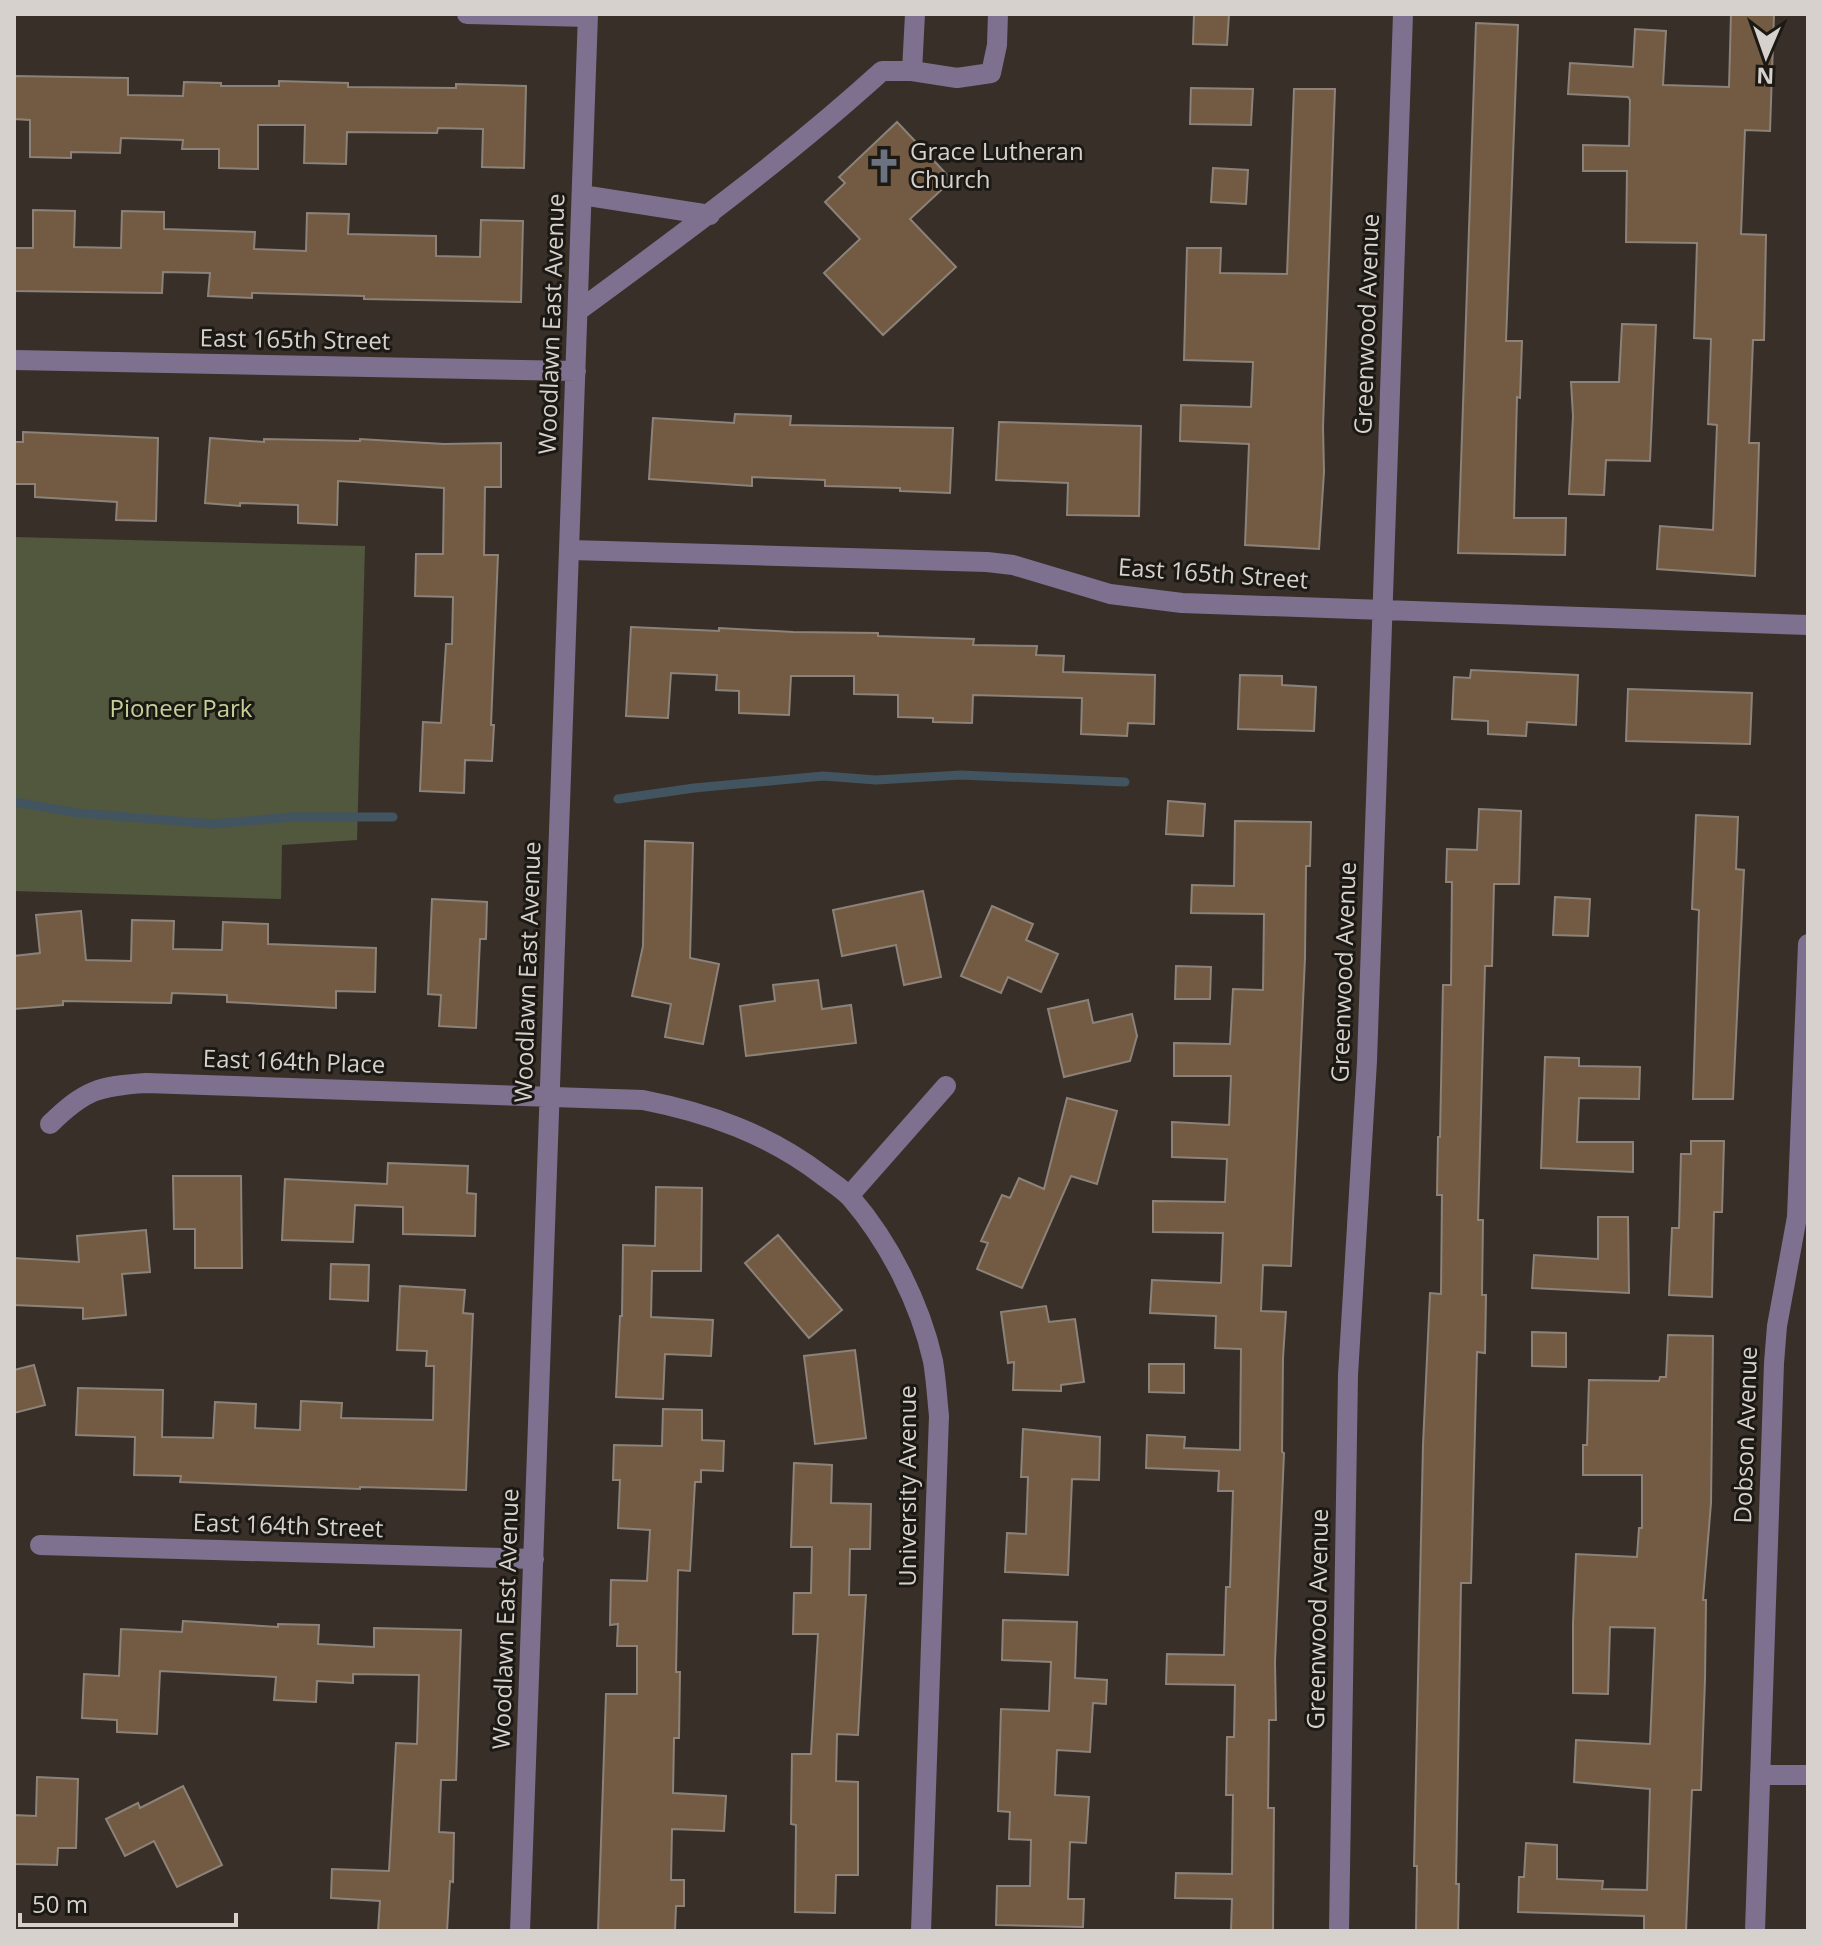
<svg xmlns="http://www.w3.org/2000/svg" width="1822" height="1945" font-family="'Open Sans',sans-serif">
	<rect width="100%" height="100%" fill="#383028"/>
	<path fill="#51583d" d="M 14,537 L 365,546 L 357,840 L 282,845 L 281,899 L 14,891 Z"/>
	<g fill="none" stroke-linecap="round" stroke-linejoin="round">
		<path stroke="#425460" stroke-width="9" d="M 618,799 L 694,788 L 823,776 L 876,780 L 961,775 L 1125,782
			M 14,802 L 78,813 L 213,824 L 292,817 L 393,817"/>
	</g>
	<path fill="#725b42" stroke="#8c8279" stroke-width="2" d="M 1194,14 L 1229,14 L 1227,45 L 1193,44 Z
		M 1731,14 L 1774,14 L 1770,131 L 1745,130 L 1741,234 L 1766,235 L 1764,340 L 1753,340 L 1749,443 L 1759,443 L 1755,576 L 1657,569 L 1660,526 L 1713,530 L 1717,425 L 1708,424 L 1711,339 L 1694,338 L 1697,243 L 1626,242 L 1627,171 L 1583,171 L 1583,145 L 1629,146 L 1630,100 L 1628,97 L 1568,94 L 1570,63 L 1633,67 L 1635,29 L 1666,31 L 1663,85 L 1729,87 Z
		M 1476,23 L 1518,25 L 1506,341 L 1522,341 L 1520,398 L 1517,397 L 1514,518 L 1566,518 L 1565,555 L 1458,553 Z
		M 14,76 L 128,78 L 128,95 L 183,96 L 184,82 L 221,83 L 221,86 L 279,86 L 279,81 L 348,83 L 348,87 L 456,88 L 456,84 L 526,86 L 524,168 L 482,167 L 483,129 L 438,128 L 437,133 L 347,132 L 346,164 L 304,163 L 305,125 L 258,125 L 258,169 L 219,168 L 219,149 L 182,149 L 183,140 L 121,138 L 120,153 L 71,152 L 71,158 L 30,157 L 30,120 L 14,119 Z
		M 1191,88 L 1253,89 L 1251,125 L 1190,124 Z
		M 1294,89 L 1335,89 L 1323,427 L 1324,472 L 1319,549 L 1245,545 L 1249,444 L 1180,441 L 1181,405 L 1251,407 L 1253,362 L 1184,360 L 1187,248 L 1221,248 L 1220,273 L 1287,274 Z
		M 897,122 L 952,180 L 910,219 L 956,267 L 883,335 L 824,273 L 860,239 L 825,202 L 845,183 L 839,177 Z
		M 1213,168 L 1248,170 L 1246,204 L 1211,202 Z
		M 33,210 L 75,211 L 74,247 L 121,248 L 122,211 L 164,212 L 164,229 L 255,232 L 254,249 L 306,251 L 307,213 L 349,214 L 348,234 L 436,236 L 436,256 L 480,257 L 481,220 L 523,221 L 521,302 L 364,299 L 364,296 L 252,293 L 252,298 L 208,296 L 210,273 L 163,272 L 162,293 L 14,291 L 14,248 L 33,248 Z
		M 1622,324 L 1656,325 L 1650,461 L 1606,460 L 1604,495 L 1569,494 L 1573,416 L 1571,382 L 1619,382 Z
		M 735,414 L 791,416 L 790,425 L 953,428 L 950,493 L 900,491 L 900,488 L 825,486 L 825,480 L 752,477 L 752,486 L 649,479 L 653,418 L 734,423 Z
		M 999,422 L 1141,426 L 1139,516 L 1067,515 L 1068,483 L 996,480 Z
		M 23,432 L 158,438 L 156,521 L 116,520 L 117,502 L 35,497 L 35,484 L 14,484 L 14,442 L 23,442 Z
		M 210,438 L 264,442 L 264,439 L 360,441 L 360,439 L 444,444 L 501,443 L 501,487 L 485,487 L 484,555 L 498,555 L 491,725 L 494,725 L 492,761 L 465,760 L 464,793 L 420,791 L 423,722 L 441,723 L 446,644 L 452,644 L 453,597 L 415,596 L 416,554 L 443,554 L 444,488 L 338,481 L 337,525 L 298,523 L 298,505 L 240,503 L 240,506 L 205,503 Z
		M 631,627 L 719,631 L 719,628 L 793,632 L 878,633 L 878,636 L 974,639 L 973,645 L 1037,646 L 1036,655 L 1064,656 L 1063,672 L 1155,675 L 1154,724 L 1128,723 L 1127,736 L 1081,734 L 1082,698 L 973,695 L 972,723 L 933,722 L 933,718 L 898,717 L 898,695 L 854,694 L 854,676 L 791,676 L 789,715 L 739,713 L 739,691 L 716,690 L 717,675 L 671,673 L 668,718 L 626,716 Z
		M 1471,670 L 1578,675 L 1576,725 L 1527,722 L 1526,736 L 1488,734 L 1488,721 L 1452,719 L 1454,677 L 1470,678 Z
		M 1240,675 L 1282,676 L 1282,685 L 1316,687 L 1314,731 L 1238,729 Z
		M 1628,689 L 1752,693 L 1750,744 L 1626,741 Z
		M 1168,801 L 1205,804 L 1203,836 L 1166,834 Z
		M 1479,809 L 1521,811 L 1519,884 L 1494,884 L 1492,966 L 1485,966 L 1478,1220 L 1483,1220 L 1482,1295 L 1486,1295 L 1485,1353 L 1477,1352 L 1471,1583 L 1461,1583 L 1456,1884 L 1459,1884 L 1458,1931 L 1416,1931 L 1417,1866 L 1414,1866 L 1423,1445 L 1430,1293 L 1441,1294 L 1442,1195 L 1437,1195 L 1438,1137 L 1440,1137 L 1443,985 L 1451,985 L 1452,882 L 1446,882 L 1447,849 L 1477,850 Z
		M 1696,815 L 1738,817 L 1736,869 L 1744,870 L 1733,1099 L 1693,1099 L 1699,910 L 1692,909 Z
		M 1235,821 L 1311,822 L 1310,866 L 1306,866 L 1305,958 L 1291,1266 L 1263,1265 L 1261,1311 L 1286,1312 L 1283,1358 L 1282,1452 L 1284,1453 L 1275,1662 L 1276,1720 L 1269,1720 L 1268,1808 L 1274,1808 L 1273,1931 L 1231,1931 L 1232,1899 L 1175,1898 L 1176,1873 L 1232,1874 L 1233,1795 L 1226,1795 L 1227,1737 L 1234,1737 L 1235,1685 L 1166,1684 L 1167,1654 L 1224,1655 L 1226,1587 L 1230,1587 L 1233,1491 L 1218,1491 L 1219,1471 L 1146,1468 L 1147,1435 L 1185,1437 L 1184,1448 L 1240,1450 L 1241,1349 L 1215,1348 L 1216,1316 L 1150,1313 L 1152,1280 L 1221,1283 L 1223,1233 L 1153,1232 L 1153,1201 L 1225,1202 L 1227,1159 L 1172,1157 L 1172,1122 L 1229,1125 L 1231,1076 L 1174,1076 L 1174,1043 L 1230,1044 L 1233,989 L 1263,990 L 1264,914 L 1191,913 L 1192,885 L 1234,886 Z
		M 645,841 L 693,843 L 690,958 L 719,964 L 703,1044 L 665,1037 L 671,1004 L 632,996 L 643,946 Z
		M 923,891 L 941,977 L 904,985 L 896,945 L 842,956 L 833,910 Z
		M 1555,897 L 1590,899 L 1588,936 L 1553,935 Z
		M 432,899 L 487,902 L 486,939 L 480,939 L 476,1028 L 439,1026 L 441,995 L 428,994 Z
		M 992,906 L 1033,924 L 1026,940 L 1058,954 L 1041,992 L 1008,977 L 1001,993 L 961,976 Z
		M 81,911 L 86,960 L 131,961 L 132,920 L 174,921 L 173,949 L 222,950 L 223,922 L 268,924 L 268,944 L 376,948 L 375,992 L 336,991 L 336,1008 L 227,1002 L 227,995 L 172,993 L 171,1003 L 63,1001 L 63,1005 L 14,1009 L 14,956 L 40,953 L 36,915 Z
		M 1176,966 L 1211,967 L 1210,999 L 1175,999 Z
		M 818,980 L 822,1009 L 851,1005 L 856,1043 L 746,1056 L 740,1006 L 775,1001 L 773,985 Z
		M 1088,1000 L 1093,1023 L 1132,1014 L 1137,1036 L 1130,1061 L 1064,1077 L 1048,1009 Z
		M 1545,1057 L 1579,1058 L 1579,1066 L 1640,1067 L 1639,1099 L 1579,1098 L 1577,1142 L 1633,1142 L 1633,1172 L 1541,1168 Z
		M 1067,1098 L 1117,1111 L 1097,1184 L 1071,1176 L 1022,1288 L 977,1269 L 988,1243 L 981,1241 L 1002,1195 L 1010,1198 L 1019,1178 L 1044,1189 Z
		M 1691,1141 L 1724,1141 L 1722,1212 L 1714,1212 L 1712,1297 L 1669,1295 L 1672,1228 L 1679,1228 L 1681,1154 L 1691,1154 Z
		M 388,1163 L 468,1166 L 467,1193 L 476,1194 L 475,1236 L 403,1234 L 403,1207 L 355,1205 L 353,1242 L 282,1240 L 285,1179 L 387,1184 Z
		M 173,1176 L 241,1176 L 242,1268 L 195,1268 L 195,1229 L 174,1229 Z
		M 656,1187 L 702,1188 L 701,1271 L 652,1271 L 651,1317 L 713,1320 L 711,1356 L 665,1354 L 663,1399 L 616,1397 L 620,1316 L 622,1316 L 623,1245 L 655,1246 Z
		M 1598,1217 L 1628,1217 L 1629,1293 L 1532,1288 L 1534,1255 L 1598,1259 Z
		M 146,1230 L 150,1272 L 122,1274 L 126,1315 L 83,1319 L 83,1308 L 14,1305 L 14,1258 L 79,1262 L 77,1236 Z
		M 778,1235 L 842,1310 L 809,1338 L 745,1263 Z
		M 331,1264 L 369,1265 L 368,1301 L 330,1299 Z
		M 400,1286 L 465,1290 L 463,1313 L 473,1314 L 466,1490 L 360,1487 L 360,1489 L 180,1482 L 181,1476 L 134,1475 L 135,1437 L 76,1435 L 78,1388 L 163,1390 L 162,1437 L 213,1438 L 215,1402 L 256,1404 L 255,1428 L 300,1430 L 301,1401 L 342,1403 L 341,1418 L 433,1420 L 434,1366 L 426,1366 L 427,1351 L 397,1350 Z
		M 1046,1306 L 1049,1322 L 1075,1319 L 1084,1382 L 1061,1385 L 1061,1391 L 1013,1390 L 1014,1362 L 1008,1363 L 1001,1312 Z
		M 1532,1332 L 1566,1333 L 1566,1367 L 1532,1366 Z
		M 1668,1335 L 1713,1336 L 1711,1503 L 1703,1600 L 1706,1600 L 1705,1679 L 1701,1790 L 1692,1790 L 1686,1931 L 1644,1931 L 1644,1916 L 1518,1912 L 1519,1877 L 1524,1877 L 1526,1843 L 1557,1845 L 1557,1879 L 1603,1881 L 1602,1889 L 1647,1890 L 1650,1789 L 1574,1782 L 1576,1740 L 1650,1744 L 1655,1628 L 1610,1627 L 1608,1694 L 1573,1693 L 1573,1624 L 1576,1554 L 1637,1557 L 1639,1528 L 1642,1528 L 1642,1475 L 1583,1475 L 1583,1445 L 1587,1445 L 1589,1380 L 1659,1381 L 1660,1377 L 1666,1377 Z
		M 855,1350 L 866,1438 L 815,1444 L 804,1356 Z
		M 1149,1364 L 1184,1364 L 1184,1393 L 1149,1392 Z
		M 34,1365 L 45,1405 L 14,1413 L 14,1370 Z
		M 663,1409 L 702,1410 L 702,1440 L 724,1441 L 723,1471 L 701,1470 L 701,1482 L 695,1482 L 690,1571 L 678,1570 L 676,1672 L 680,1672 L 679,1738 L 674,1738 L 673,1793 L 726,1796 L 724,1831 L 672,1829 L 671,1880 L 684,1880 L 684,1906 L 676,1906 L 675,1931 L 598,1931 L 606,1694 L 637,1694 L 637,1646 L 617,1646 L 618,1624 L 610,1625 L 611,1580 L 647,1581 L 650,1530 L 618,1528 L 620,1480 L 613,1480 L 614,1445 L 662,1446 Z
		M 1023,1429 L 1100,1437 L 1099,1480 L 1072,1479 L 1068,1575 L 1005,1572 L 1007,1533 L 1026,1534 L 1028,1477 L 1021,1477 Z
		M 794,1463 L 832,1465 L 831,1503 L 871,1504 L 870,1549 L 850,1549 L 849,1595 L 866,1595 L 858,1735 L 837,1734 L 836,1781 L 858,1782 L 858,1875 L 836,1875 L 835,1913 L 795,1912 L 796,1825 L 791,1824 L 792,1754 L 811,1754 L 818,1634 L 793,1634 L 794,1593 L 811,1593 L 812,1547 L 791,1547 Z
		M 1003,1620 L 1077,1622 L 1075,1678 L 1107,1680 L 1106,1704 L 1093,1703 L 1090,1752 L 1057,1750 L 1055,1795 L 1089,1797 L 1086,1843 L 1070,1842 L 1068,1899 L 1084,1899 L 1083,1927 L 996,1925 L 997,1886 L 1030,1886 L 1031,1840 L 1009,1839 L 1010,1812 L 998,1811 L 1001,1709 L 1049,1711 L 1051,1662 L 1002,1660 Z
		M 183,1621 L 278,1627 L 278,1624 L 319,1625 L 318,1644 L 374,1647 L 374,1628 L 461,1630 L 456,1780 L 441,1780 L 439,1832 L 454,1833 L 453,1882 L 450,1881 L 447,1931 L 378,1931 L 380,1901 L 331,1898 L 332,1869 L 389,1871 L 396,1743 L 417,1744 L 419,1675 L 353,1674 L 353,1683 L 317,1681 L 316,1702 L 274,1700 L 276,1677 L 160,1671 L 157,1734 L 117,1732 L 117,1720 L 82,1718 L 84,1674 L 119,1676 L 121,1629 L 182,1632 Z
		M 37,1777 L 78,1779 L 76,1848 L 58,1848 L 57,1865 L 14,1864 L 14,1815 L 36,1816 Z
		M 183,1786 L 222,1865 L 177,1887 L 154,1841 L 125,1856 L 106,1819 L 138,1803 L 140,1808 Z"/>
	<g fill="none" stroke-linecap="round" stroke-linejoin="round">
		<path stroke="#7e7190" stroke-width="20" d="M 467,14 L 588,17
			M 912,71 L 915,14
			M 582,195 L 710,215
			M 578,311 C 683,234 786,158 882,71 L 912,71 L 957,78 L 991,73 L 997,45 L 998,14
			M 14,360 L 576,371
			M 571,550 L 987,562 L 1013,565 L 1110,594 L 1182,603 L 1808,625
			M 50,1124 C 85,1090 98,1086 146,1083 L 643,1100 C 709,1113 768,1134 822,1175 C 831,1182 843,1189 851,1198 C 889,1242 920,1303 933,1361 C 936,1378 937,1397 939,1416 L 921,1931
			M 849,1196 L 946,1086
			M 40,1545 L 534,1559
			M 1760,1775 L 1808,1775
			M 520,1931 L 588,14
			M 1339,1931 L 1348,1375 L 1367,1061 L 1403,14
			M 1755,1931 L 1774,1363 L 1777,1326 L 1797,1217 L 1808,944"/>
	</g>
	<defs>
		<g id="church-bare" transform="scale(2.76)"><path d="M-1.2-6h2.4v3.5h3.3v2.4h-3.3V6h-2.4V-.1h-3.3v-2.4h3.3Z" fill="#6b7280" stroke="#1c1915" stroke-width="2.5" paint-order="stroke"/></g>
	</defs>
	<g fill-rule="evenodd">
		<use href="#church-bare" x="884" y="166"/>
	</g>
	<g text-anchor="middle" stroke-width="6" stroke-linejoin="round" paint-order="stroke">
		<g font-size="24" fill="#d6d1cc" stroke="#1c1915" text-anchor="start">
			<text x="910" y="160">Grace Lutheran<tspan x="910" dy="28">Church</tspan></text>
		</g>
		<g font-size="24" fill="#d6d1cc" stroke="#1c1915">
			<text transform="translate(552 324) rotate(-88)" y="8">Woodlawn East Avenue</text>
			<text transform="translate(1367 324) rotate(-88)" y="8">Greenwood Avenue</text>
			<text transform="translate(295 340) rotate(1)" y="8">East 165th Street</text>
			<text transform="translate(1213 574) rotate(4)" y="8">East 165th Street</text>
			<text transform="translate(528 972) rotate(-88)" y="8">Woodlawn East Avenue</text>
			<text transform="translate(1344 972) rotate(-88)" y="8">Greenwood Avenue</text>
			<text transform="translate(294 1062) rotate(2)" y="8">East 164th Place</text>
			<text transform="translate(1746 1435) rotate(-88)" y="8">Dobson Avenue</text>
			<text transform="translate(908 1486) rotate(-90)" y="8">University Avenue</text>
			<text transform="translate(288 1526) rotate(2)" y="8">East 164th Street</text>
			<text transform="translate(506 1619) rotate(-88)" y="8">Woodlawn East Avenue</text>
			<text transform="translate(1318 1619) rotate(-89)" y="8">Greenwood Avenue</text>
		</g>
		<g font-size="24" fill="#c3d198" stroke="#1c1915">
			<text x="181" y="717">Pioneer Park</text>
		</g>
	</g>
	<rect width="1822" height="1945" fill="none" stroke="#d6d1cc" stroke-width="32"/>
	<g transform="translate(1766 56) rotate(182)" stroke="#1c1915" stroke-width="6" paint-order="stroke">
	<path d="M0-6L14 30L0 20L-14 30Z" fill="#d6d1cc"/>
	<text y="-12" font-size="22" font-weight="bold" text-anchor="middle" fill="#d6d1cc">N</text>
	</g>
	<path d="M20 1913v12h216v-12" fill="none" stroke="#d6d1cc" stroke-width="4"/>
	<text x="32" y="1913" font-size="24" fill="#d6d1cc" stroke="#1c1915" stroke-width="6" paint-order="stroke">50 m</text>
</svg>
